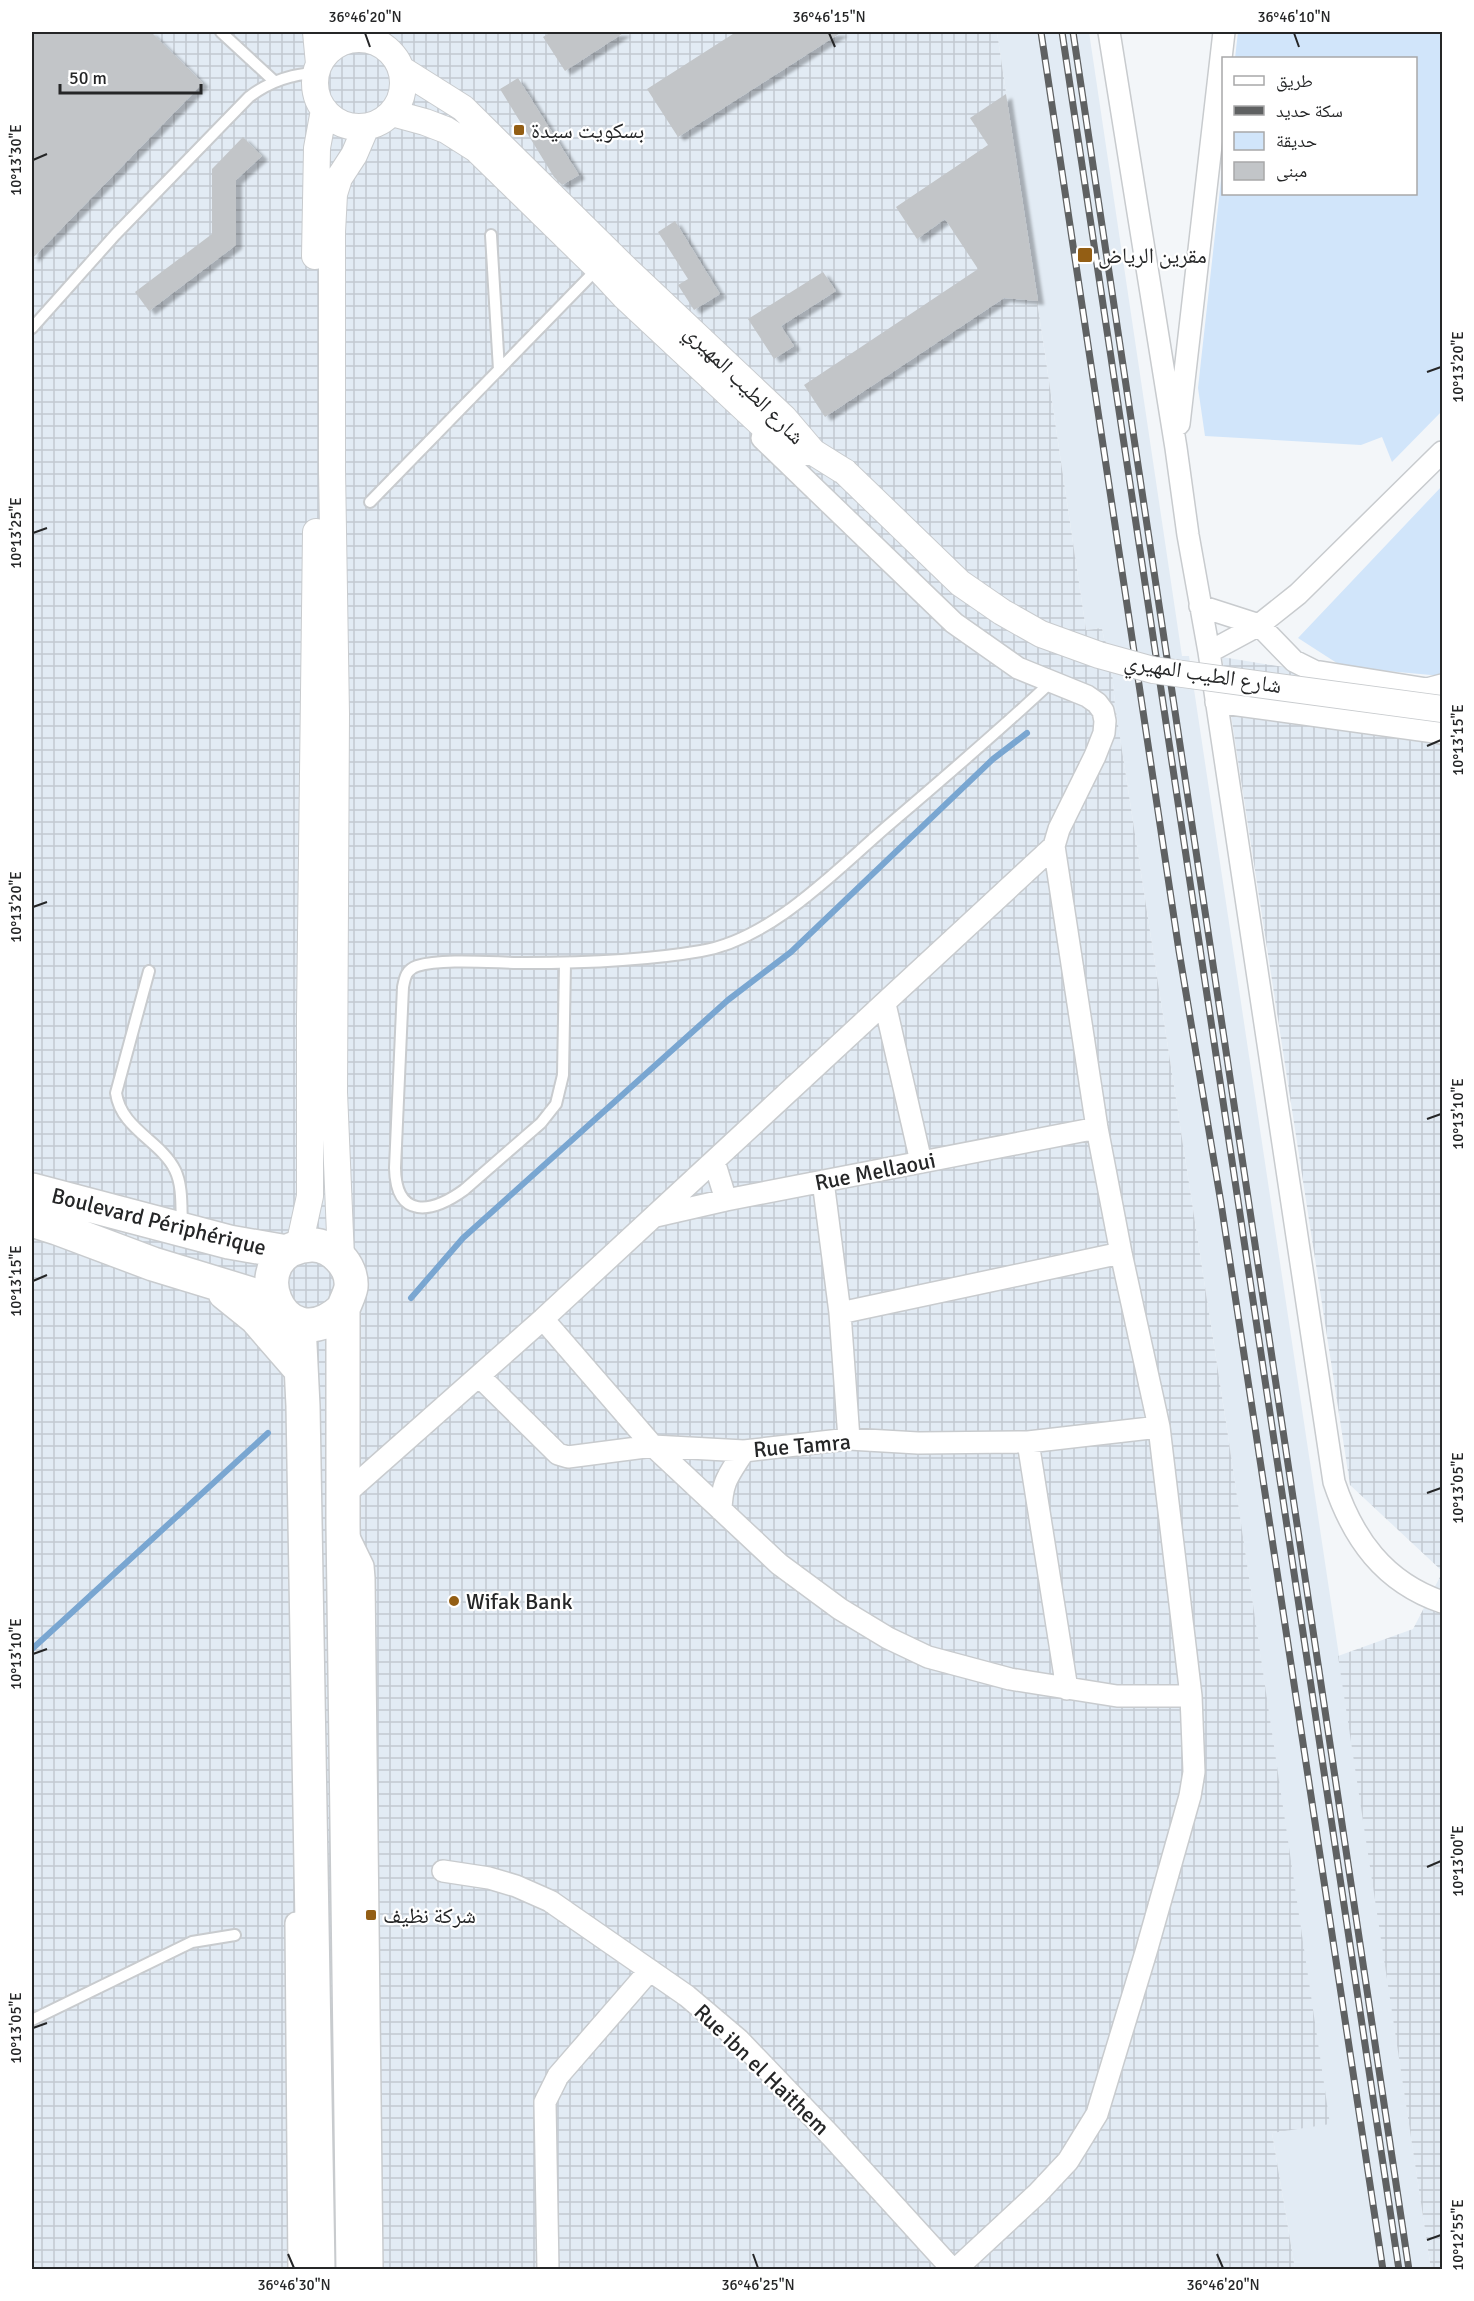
<svg xmlns="http://www.w3.org/2000/svg" width="1474" height="2301" font-family="Signika,'Noto Naskh Arabic',sans-serif">
	<defs>
		<pattern id="industrial-grid" width="8" height="8" patternUnits="userSpaceOnUse" patternTransform="scale(1.5)"><rect width="8" height="8" fill="#e2ebf4"/><path d="M0 4h8M4 0v8" fill="none" stroke="#c2c9d1"/></pattern>
		<filter id="shadow"><feDropShadow dx="6" dy="4" stdDeviation="1.5" flood-color="#0004"/></filter>
	</defs>
	<rect width="100%" height="100%" fill="#f3f6f9"/>
	<path fill="#e2ebf4" d="M 997,32 L 1089,32 L 1182,656 L 1189,656 L 1431,2269 L 1295,2269 L 1272,2133 L 1329,2123 L 1227,1429 L 1115,705 L 1110,649 L 1104,639 L 1102,628 L 1086,630 Z"/>
	<path fill="url(#industrial-grid)" d="M 32,32 L 997,32 L 1086,630 L 1102,628 L 1104,639 L 1110,649 L 1115,705 L 1227,1429 L 1330,2124 L 1272,2133 L 1295,2269 L 32,2269 L 32,1286 L 36,1282 L 32,1280 Z
		M 1222,657 L 1442,693 L 1442,1571 L 1350,1485 Z
		M 1442,1573 L 1442,2269 L 1431,2269 L 1338,1656 L 1413,1629 Z"/>
	<path fill="#d1e5fa" d="M 1238,32 L 1442,32 L 1442,411 L 1392,462 L 1382,437 L 1361,445 L 1205,436 L 1198,388 L 1223,162 L 1224,194 L 1416,194 L 1416,58 L 1235,58 Z
		M 1442,486 L 1442,676 L 1343,667 L 1298,638 Z"/>
	<g fill="none" stroke-linecap="round" stroke-linejoin="round">
		<path stroke="#79a6d1" stroke-width="6" d="M 411,1298 L 463,1238 L 728,1000 L 791,952 L 993,759 L 1027,733
			M 32,1649 L 268,1433"/>
	</g>
	<path fill="#c2c5c8" filter="url(#shadow)" d="M 32,32 L 151,32 L 203,83 L 32,259 Z
		M 551,32 L 625,32 L 565,71 L 543,37 Z
		M 736,32 L 842,32 L 678,137 L 647,89 Z
		M 518,78 L 579,175 L 562,185 L 554,177 L 500,89 Z
		M 1006,94 L 1038,301 L 1004,298 L 825,417 L 804,385 L 978,269 L 945,219 L 917,239 L 896,207 L 988,145 L 970,118 Z
		M 243,137 L 262,156 L 236,180 L 236,245 L 149,311 L 135,292 L 212,234 L 212,169 Z
		M 675,221 L 720,294 L 694,310 L 678,285 L 688,279 L 658,232 Z
		M 823,272 L 836,291 L 781,326 L 794,346 L 774,359 L 748,319 Z"/>
	<g fill="none" stroke-linecap="round" stroke-linejoin="round">
		<g stroke="#c8cbce" stroke-width="14">
			<path id="service" d="M 221,32 L 274,81
				M 491,235 L 499,370
				M 32,328 L 115,235 L 249,97 C 270,81 291,74 316,73
				M 370,502 L 598,268
				M 565,963 L 563,1075 L 556,1104 L 541,1123 L 464,1190 C 432,1213 396,1220 395,1168 L 403,987 C 405,977 406,970 417,966 C 443,958 496,963 525,963 C 584,963 643,961 701,951 C 773,939 838,868 891,823 C 945,777 999,731 1051,682
				M 149,971 L 116,1093 C 121,1129 161,1141 175,1170 C 183,1186 181,1209 182,1226
				M 32,2020 L 192,1942 L 235,1935"/>
		</g>
		<g stroke="#c8cbce" stroke-width="24">
			<path id="minor" d="M 1109,32 L 1176,448 L 1188,535 L 1209,652 L 1334,1482 C 1353,1539 1384,1582 1442,1602
				M 1179,424 L 1224,32
				M 762,438 L 954,623 L 1018,668 L 1087,696 L 1097,703 L 1103,711 L 1105,721 L 1104,733 L 1095,756 L 1059,829 L 1054,846 L 1097,1128 L 1121,1253 L 1159,1427 L 1191,1696 L 1194,1772 L 1190,1796 L 1146,1952 L 1097,2114 L 1068,2161 L 1038,2193 L 955,2270
				M 1200,606 L 1259,625 L 1294,661 L 1314,671 L 1427,689 L 1442,685
				M 1209,652 L 1259,625 L 1298,594 L 1442,452
				M 1216,702 L 1442,733
				M 885,1004 L 921,1162
				M 714,1161 L 726,1200
				M 823,1181 L 840,1313 L 849,1439
				M 656,1216 L 726,1200 L 1097,1128
				M 840,1313 L 1121,1253
				M 543,1319 L 653,1446 L 779,1564 L 840,1609 L 888,1638 L 928,1657 L 1010,1679 L 1117,1696 L 1191,1696
				M 479,1376 L 558,1454 L 568,1457 L 653,1446 L 744,1451 L 849,1439 L 918,1443 L 1028,1442 L 1159,1427
				M 1028,1442 L 1067,1689
				M 343,1496 L 543,1319 L 1054,846
				M 721,1510 C 722,1480 729,1475 744,1451
				M 347,1533 L 363,1566 L 364,1578 L 372,2270
				M 443,1871 L 489,1878 L 516,1886 L 550,1901 L 687,1996 L 739,2040 L 831,2136 L 953,2270
				M 296,1923 L 299,2270
				M 548,2270 L 545,2102 L 558,2076 L 650,1970"/>
		</g>
		<g stroke="#c8cbce" stroke-width="28">
			<path id="tertiary" d="M 316,32 L 319,64
				M315 83a44 44 0 1 1 88 0a44 44 0 1 1-88 0Z
				M 401,69 L 463,108 L 626,269 L 784,418 L 813,452 L 845,472
				M 392,113 L 425,122 L 446,130 L 476,149 L 598,268 L 624,296 L 774,436 L 794,452 L 809,452
				M 315,256 L 317,148 L 324,110
				M 299,1246 L 310,1196 L 310,1014 L 316,532
				M 341,1258 L 334,1092 L 336,714 L 332,470 L 332,232 L 334,194 L 339,178 L 354,155 L 366,127"/>
		</g>
		<g stroke="#c8cbce" stroke-width="36">
			<path id="trunk" d="M 32,1190 L 229,1242 L 287,1252
				M 32,1220 L 57,1228 L 153,1264 L 274,1301
				M 225,1293 L 256,1318 L 301,1370
				M 343,1309 C 279,1367 237,1249 311,1245 C 332,1244 353,1266 351,1287 C 350,1294 345,1303 343,1309 L 343,1524 L 353,2270
				M 299,1324 L 303,1406 L 318,2270"/>
		</g>
		<use href="#service" stroke="#fff" stroke-width="10"/>
		<use href="#minor" stroke="#fff" stroke-width="21"/>
		<use href="#tertiary" stroke="#fff" stroke-width="26"/>
		<use href="#trunk" stroke="#fff" stroke-width="33"/>
		<g stroke="#5f6162" stroke-width="7">
			<path id="rail" d="M 1041,32 L 1179,951 L 1221,1203 L 1383,2270
				M 1062,32 L 1399,2270
				M 1073,32 L 1409,2270"/>
		</g>
		<use href="#rail" stroke="#fff" stroke-width="4.5" stroke-dasharray="14" stroke-linecap="butt"/>
		<g stroke="#c8cbce" stroke-width="28" stroke-linecap="butt">
			<path id="tertiary-bridge" d="M 845,472 L 960,583 L 1002,612 L 1041,634 L 1099,655 L 1153,670 L 1442,709"/>
		</g>
		<use href="#tertiary-bridge" stroke="#fff" stroke-width="26"/>
	</g>
	<path fill="none" stroke="#252627" stroke-width="2" d="M 365,33 L 370,47M 829,33 L 835,47M 1294,33 L 1299,47M 33,160 L 47,154M 1427,372 L 1441,367M 33,533 L 47,528M 1427,746 L 1441,740M 33,907 L 47,902M 1427,1119 L 1441,1114M 33,1281 L 47,1275M 1427,1493 L 1441,1488M 33,1654 L 47,1649M 1427,1867 L 1441,1861M 33,2028 L 47,2023M 1427,2240 L 1441,2235M 288,2254 L 294,2268M 753,2254 L 758,2268M 1217,2254 L 1223,2268"/>
	<g fill="#935e14" stroke="#fff" stroke-width="2">
		<rect x="513" y="124" width="12" height="12" rx="3"/>
		<rect x="1077" y="247" width="16" height="16" rx="3"/>
		<circle cx="454" cy="1601" r="6"/>
		<rect x="365" y="1909" width="12" height="12" rx="3"/>
	</g>
	<g text-anchor="middle" stroke-width="4.5" stroke-linejoin="round" paint-order="stroke">
		<g font-size="22" fill="#252627" stroke="#fff" text-anchor="start">
			<text x="531" y="138">بسكويت سيدة</text>
			<text x="1098" y="263">مقرين الرياض</text>
			<text x="466" y="1609">Wifak Bank</text>
			<text x="383" y="1923">شركة نظيف</text>
		</g>
		<g font-size="22" fill="#252627" stroke="#fff">
			<text transform="translate(745 384) rotate(45)" y="8">شارع الطيب المهيري</text>
			<text transform="translate(1203 673) rotate(9)" y="8">شارع الطيب المهيري</text>
			<text transform="translate(875 1171) rotate(-11)" y="8">Rue Mellaoui</text>
			<text transform="translate(159 1221) rotate(14)" y="8">Boulevard Périphérique</text>
			<text transform="translate(802 1445) rotate(-5)" y="8">Rue Tamra</text>
			<text transform="translate(762 2069) rotate(44)" y="8">Rue ibn el Haithem</text>
		</g>
	</g>
	<rect width="1474" height="2301" fill="none" stroke="#ffffff" stroke-width="66"/>
	<rect x="1222" y="57" width="195" height="138" fill="#ffffff" stroke="#a8a8a9" stroke-width="1.5"/>
	<rect x="1234" y="76" width="30" height="9" fill="#ffffff" stroke="#a8a8a9" stroke-width="1.5"/>
	<text x="1276" y="87" font-size="18" fill="#252627">طريق</text>
	<rect x="1234" y="106" width="30" height="9" fill="#5f6162" stroke="#a8a8a9" stroke-width="1.5"/>
	<text x="1276" y="117" font-size="18" fill="#252627">سكة حديد</text>
	<rect x="1234" y="132" width="30" height="18" fill="#d1e5fa" stroke="#a8a8a9" stroke-width="1.5"/>
	<text x="1276" y="147" font-size="18" fill="#252627">حديقة</text>
	<rect x="1234" y="162" width="30" height="18" fill="#c2c5c8" stroke="#a8a8a9" stroke-width="1.5"/>
	<text x="1276" y="177" font-size="18" fill="#252627">مبنى</text>
	<path d="M60 84v9h141v-9" fill="none" stroke="#252627" stroke-width="3"/>
	<text x="69" y="84" font-size="18" fill="#252627" stroke="#ffffff" stroke-width="4.5" paint-order="stroke">50 m</text>
	<rect x="33" y="33" width="1408" height="2235" fill="none" stroke="#252627" stroke-width="2"/>
	<g font-size="15" text-anchor="middle" fill="#252627">
		<text x="365" y="22">36°46'20"N</text>
		<text x="829" y="22">36°46'15"N</text>
		<text x="1294" y="22">36°46'10"N</text>
		<text transform="translate(16 160) rotate(-90)" y="5">10°13'30"E</text>
		<text transform="translate(1458 367) rotate(-90)" y="5">10°13'20"E</text>
		<text transform="translate(16 533) rotate(-90)" y="5">10°13'25"E</text>
		<text transform="translate(1458 740) rotate(-90)" y="5">10°13'15"E</text>
		<text transform="translate(16 907) rotate(-90)" y="5">10°13'20"E</text>
		<text transform="translate(1458 1114) rotate(-90)" y="5">10°13'10"E</text>
		<text transform="translate(16 1281) rotate(-90)" y="5">10°13'15"E</text>
		<text transform="translate(1458 1488) rotate(-90)" y="5">10°13'05"E</text>
		<text transform="translate(16 1654) rotate(-90)" y="5">10°13'10"E</text>
		<text transform="translate(1458 1861) rotate(-90)" y="5">10°13'00"E</text>
		<text transform="translate(16 2028) rotate(-90)" y="5">10°13'05"E</text>
		<text transform="translate(1458 2235) rotate(-90)" y="5">10°12'55"E</text>
		<text x="294" y="2290">36°46'30"N</text>
		<text x="758" y="2290">36°46'25"N</text>
		<text x="1223" y="2290">36°46'20"N</text>
	</g>
</svg>
